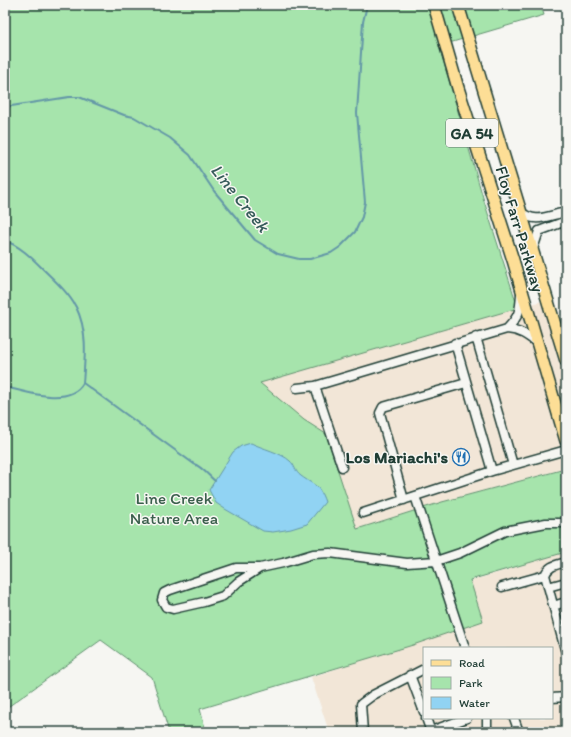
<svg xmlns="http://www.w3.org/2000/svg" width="571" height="737" font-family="Itim,sans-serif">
	<rect width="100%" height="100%" fill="#f6f6f2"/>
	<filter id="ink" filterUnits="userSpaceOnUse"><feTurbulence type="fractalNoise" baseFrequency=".025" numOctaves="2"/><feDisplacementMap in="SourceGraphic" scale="8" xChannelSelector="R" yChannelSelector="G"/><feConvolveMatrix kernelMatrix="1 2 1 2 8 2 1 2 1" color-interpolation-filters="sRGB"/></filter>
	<g filter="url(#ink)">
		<path fill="#f2e6d7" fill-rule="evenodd" d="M 542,301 L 566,369 L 566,474 L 564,469 L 442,502 L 357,529 L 254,380 Z
			M 566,552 L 566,732 L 329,732 L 311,677 L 483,621 L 470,581 ZM 424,648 L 552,648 L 552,718 L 424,718 Z"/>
		<path fill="#a6e4ac" stroke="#629070" d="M 5,5 L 541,5 L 544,15 L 439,46 L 484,201 L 518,308 L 260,383 L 304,420 L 326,434 L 357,529 L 442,502 L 565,469 L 566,474 L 566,552 L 470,580 L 483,621 L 413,645 L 200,709 L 206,732 L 169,732 L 152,677 L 101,640 L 5,709 Z"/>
		<path fill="#91d3f3" stroke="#6397a7" d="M 251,443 C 261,448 282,453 290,461 C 295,465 295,472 301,476 C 316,487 318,483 325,502 L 307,524 L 291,529 L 273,532 L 263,531 L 225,509 L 216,503 L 209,490 L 233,452 L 241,446 Z"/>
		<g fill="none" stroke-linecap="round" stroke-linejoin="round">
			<path stroke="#6397a7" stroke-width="2" d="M 5,107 L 69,97 L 79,97 L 124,115 L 134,117 L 170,138 L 190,155 L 214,191 L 255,240 L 278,254 L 299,259 L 310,259 L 331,253 L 340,247 L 355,232 L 362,217 L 365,202 L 357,113 L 363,22 L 367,5
				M 5,241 C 19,245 32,258 42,268 C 54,280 68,292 76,307 C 88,331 85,358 83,383 C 70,407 26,392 5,387
				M 83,383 L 194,464 C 201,466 209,476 215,481"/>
			<g stroke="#1f3d34" stroke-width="11">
				<path id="minor" d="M 520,211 C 535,225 549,215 566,212
					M 533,249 L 539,231 L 566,221
					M 507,329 C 519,316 520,312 521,294
					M 476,337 L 513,465
					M 455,343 L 492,471
					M 315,386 L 342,467
					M 297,388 L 315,386 L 507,329 C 520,330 527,335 537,343
					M 415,496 L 465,648
					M 404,500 L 380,413 L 383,407 L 466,383
					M 363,513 L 492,471 L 566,450
					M 566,562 C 557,565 549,565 545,575 L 566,653
					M 260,568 L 238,582 L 223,596 L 204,602 L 173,609 L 166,607 L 162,600 L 164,593 L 170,590 L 236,568 L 260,568 L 283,563 L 313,554 L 330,553 L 407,563 L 436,561 L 460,553 L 505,531 L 546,523 L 566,523
					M 502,587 L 545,575
					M 548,587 L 566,582
					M 553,606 L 566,602
					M 410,675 L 424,712
					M 552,698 L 566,697
					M 426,718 L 431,732
					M 487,718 L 487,732
					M 514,718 L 519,732
					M 431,731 L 467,718
					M 363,732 L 361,704 L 373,695 L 424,669"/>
			</g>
			<g stroke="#1f3d34" stroke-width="14">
				<path id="major" d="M 434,5 L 458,88 L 513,260 L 566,441
					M 458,5 L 566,361"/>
			</g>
			<use href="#minor" stroke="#f6f6f2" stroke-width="8"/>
			<use href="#major" stroke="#fdde96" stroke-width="11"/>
		</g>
	</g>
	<defs>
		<g id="restaurant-ring" transform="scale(0.9)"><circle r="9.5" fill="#f6f6f2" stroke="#1f6fb2" stroke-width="1.5"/><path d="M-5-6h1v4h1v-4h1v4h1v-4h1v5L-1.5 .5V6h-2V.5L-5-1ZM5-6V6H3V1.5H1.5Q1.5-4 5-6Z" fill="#1f6fb2"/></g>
	</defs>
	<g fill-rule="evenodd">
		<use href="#restaurant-ring" x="461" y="457"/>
	</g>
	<g text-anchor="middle" stroke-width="3" stroke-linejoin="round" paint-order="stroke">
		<rect fill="#f6f6f2" stroke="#60746d" stroke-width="1" x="446" y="119" width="52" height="28" rx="3"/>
		<g font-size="16" font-weight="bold" fill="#1f3d34">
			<text x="472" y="139">GA 54</text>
		</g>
		<g font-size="17" fill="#1f3d34" stroke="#f6f6f2">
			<text transform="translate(520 229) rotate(73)" y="6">Floy Farr Parkway</text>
		</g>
		<g font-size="17" font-weight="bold" fill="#1f3d34" stroke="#f6f6f2" text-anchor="end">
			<text x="448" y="463">Los Mariachi's</text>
		</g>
		<g font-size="17" fill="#3a5e4c" stroke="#f6f6f2">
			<text x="174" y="504">Line Creek<tspan x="174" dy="20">Nature Area</tspan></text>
		</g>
		<g font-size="18" font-style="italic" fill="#365b5a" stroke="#f6f6f2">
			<text transform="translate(240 198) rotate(51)" y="6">Line Creek</text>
		</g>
	</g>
	<rect width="571" height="737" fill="none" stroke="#f6f6f2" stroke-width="20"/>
	<rect x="10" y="10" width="551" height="717" fill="none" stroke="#1f3d34" stroke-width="1.5" filter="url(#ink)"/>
	<rect x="423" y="647" width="130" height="72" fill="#f6f6f2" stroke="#a0aca6"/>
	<rect x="431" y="660" width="20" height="6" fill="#fdde96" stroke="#a0aca6"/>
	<text x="459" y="667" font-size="12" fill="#1f3d34">Road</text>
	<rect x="431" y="677" width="20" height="12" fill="#a6e4ac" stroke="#a0aca6"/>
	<text x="459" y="687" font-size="12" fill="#1f3d34">Park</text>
	<rect x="431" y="697" width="20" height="12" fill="#91d3f3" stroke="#a0aca6"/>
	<text x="459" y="707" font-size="12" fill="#1f3d34">Water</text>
</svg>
